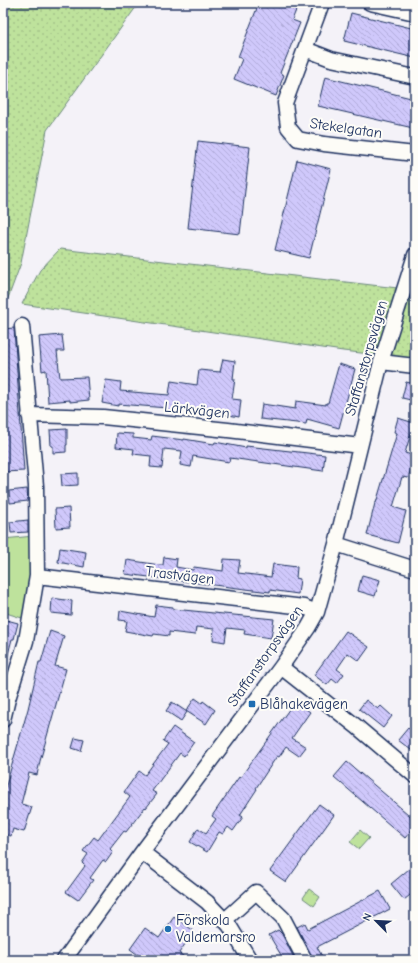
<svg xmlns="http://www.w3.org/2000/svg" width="418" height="963" font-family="'Comic Neue',sans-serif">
	<defs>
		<pattern id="grass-dots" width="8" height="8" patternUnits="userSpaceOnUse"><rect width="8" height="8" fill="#bee29c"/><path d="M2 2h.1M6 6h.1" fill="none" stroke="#a3c289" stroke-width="1.8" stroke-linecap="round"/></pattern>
		<pattern id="building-back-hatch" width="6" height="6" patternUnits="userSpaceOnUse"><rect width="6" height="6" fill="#cfc8fb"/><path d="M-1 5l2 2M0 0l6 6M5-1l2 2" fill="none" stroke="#b1acda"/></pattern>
	</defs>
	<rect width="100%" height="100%" fill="#f4f2f8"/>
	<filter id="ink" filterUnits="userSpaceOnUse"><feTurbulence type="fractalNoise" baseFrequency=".025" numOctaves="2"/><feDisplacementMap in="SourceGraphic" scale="8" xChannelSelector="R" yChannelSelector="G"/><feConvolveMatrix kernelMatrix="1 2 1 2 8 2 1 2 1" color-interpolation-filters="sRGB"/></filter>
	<g filter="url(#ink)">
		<path fill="url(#grass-dots)" stroke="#6c887d" d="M 3,3 L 139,3 L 47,130 L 21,263 L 7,301 L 3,302 Z
			M 60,249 L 415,290 L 415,359 L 343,351 L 22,304 L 40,270 Z"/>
		<path fill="#bee29c" stroke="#6c887d" d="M 34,536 L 32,577 L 25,619 L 3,612 L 3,539 Z
			M 360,830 L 369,838 L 359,849 L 350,842 Z
			M 309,889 L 320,897 L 314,906 L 303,898 Z"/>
		<path fill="url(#building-back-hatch)" stroke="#1b2f5e" d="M 259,3 L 299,3 L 292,20 L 300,23 L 280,73 L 284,75 L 276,96 L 234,79 L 242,59 L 238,57 Z
			M 351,13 L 415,29 L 415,58 L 344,41 Z
			M 325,77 L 415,99 L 415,122 L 413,128 L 318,106 Z
			M 198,141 L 250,147 L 240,234 L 188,228 Z
			M 297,160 L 331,169 L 309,258 L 275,250 Z
			M 14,328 L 24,471 L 3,472 L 3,329 Z
			M 62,335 L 64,351 L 57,351 L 60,378 L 87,377 L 89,400 L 70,402 L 70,400 L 48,402 L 46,370 L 42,371 L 39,337 Z
			M 223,359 L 235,361 L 233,379 L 235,379 L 232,399 L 241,400 L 239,417 L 224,414 L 224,412 L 183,409 L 182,414 L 166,412 L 167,408 L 118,404 L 118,406 L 102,403 L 106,380 L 121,382 L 120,391 L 169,395 L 171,381 L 197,385 L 199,370 L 220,372 Z
			M 339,364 L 355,369 L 339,428 L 307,419 L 306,424 L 260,419 L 262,404 L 295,409 L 296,401 L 326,405 L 326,403 L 328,403 Z
			M 406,382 L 415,384 L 415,401 L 402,398 Z
			M 398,418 L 414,423 L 405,453 L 415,456 L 408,478 L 402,477 L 393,507 L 406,511 L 398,543 L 367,535 L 375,503 L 376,503 L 397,433 L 394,432 Z
			M 67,429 L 67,445 L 66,445 L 66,452 L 53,453 L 53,446 L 51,446 L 50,430 Z
			M 117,433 L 133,434 L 133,438 L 151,440 L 152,436 L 184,440 L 184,439 L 214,444 L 215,442 L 246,448 L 246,446 L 325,455 L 323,471 L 230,458 L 229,462 L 193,456 L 191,467 L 180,465 L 182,451 L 164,449 L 162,468 L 150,467 L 151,456 L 133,454 L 134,449 L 116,447 Z
			M 78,473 L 78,485 L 62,486 L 61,474 Z
			M 27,489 L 28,501 L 10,503 L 9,491 Z
			M 69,508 L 70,527 L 56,528 L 55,509 Z
			M 28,520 L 28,532 L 11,533 L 10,522 Z
			M 60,548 L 86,552 L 84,567 L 58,562 Z
			M 164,557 L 177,559 L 176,567 L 193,570 L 194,567 L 223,571 L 224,559 L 240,560 L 238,573 L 271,577 L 273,564 L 297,567 L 296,578 L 300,579 L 298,594 L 270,590 L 270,592 L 125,574 L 127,560 L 160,565 L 163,565 Z
			M 362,575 L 380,580 L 375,596 L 358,591 Z
			M 52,598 L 72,601 L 71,615 L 51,613 Z
			M 156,605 L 173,607 L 173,609 L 274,619 L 271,638 L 244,634 L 245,630 L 227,628 L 225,642 L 213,640 L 214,629 L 196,627 L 195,635 L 169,632 L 169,636 L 154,634 L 153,636 L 125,631 L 127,621 L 119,620 L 120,611 L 154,617 Z
			M 3,619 L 18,623 L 14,639 L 12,639 L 6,662 L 3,661 Z
			M 50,631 L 64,636 L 55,666 L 66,669 L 40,761 L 37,775 L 29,773 L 21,804 L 32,807 L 24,832 L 13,829 L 11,836 L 3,834 L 3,796 L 28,709 L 39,662 L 41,662 Z
			M 346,631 L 369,647 L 359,661 L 348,653 L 337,669 L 344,674 L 337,683 L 332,679 L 327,685 L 314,675 Z
			M 195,698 L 202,703 L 203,701 L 215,710 L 206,724 L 186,711 Z
			M 366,700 L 378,709 L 381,706 L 392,716 L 383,728 L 359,709 Z
			M 295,701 L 310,712 L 292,738 L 306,747 L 299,756 L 286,747 L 279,757 L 277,756 L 256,788 L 257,789 L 240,815 L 243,817 L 233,831 L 228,827 L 223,834 L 219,832 L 207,852 L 190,842 L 198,828 L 206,833 L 216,819 L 212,816 L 239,777 L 240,778 Z
			M 172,702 L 187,712 L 181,721 L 166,711 Z
			M 173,727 L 194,742 L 184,756 L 180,753 L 152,791 L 157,794 L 146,808 L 145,807 L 126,832 L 124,831 L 110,849 L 113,852 L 106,862 L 103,860 L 90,878 L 93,880 L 78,900 L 66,892 L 85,866 L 82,863 L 88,854 L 83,851 L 94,837 L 98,840 L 130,797 L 124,792 L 139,771 L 145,775 L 168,744 L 163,741 Z
			M 408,728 L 415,734 L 415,753 L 398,740 Z
			M 75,738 L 84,740 L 81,751 L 72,748 Z
			M 347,762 L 415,820 L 415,826 L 405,838 L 334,777 Z
			M 319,804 L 334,815 L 286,882 L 270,871 Z
			M 415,864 L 415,891 L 404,900 L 391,884 Z
			M 380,891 L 390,909 L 317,947 L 324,960 L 313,960 L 297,927 L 305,923 L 308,929 Z
			M 174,917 L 194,931 L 179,953 L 188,960 L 145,960 L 130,949 L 145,928 L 159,938 Z
			M 278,930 L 282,934 L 295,960 L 284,960 L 269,935 Z"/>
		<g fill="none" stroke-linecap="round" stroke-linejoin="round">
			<g stroke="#1b2f5e" stroke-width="17">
				<path id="minor" d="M 322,3 L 285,103 L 288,127 L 298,139 L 324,144 L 415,154
					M 370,3 L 415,13
					M 305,49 L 331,59 L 415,77
					M 381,362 L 415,366
					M 29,415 L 103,417 L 228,430 L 360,446
					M 336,544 L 415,569
					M 37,576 L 304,607 L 317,612
					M 281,667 L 356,726 L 415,776
					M 3,720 L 8,699 L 26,641 L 37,576 L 36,486 L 22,326
					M 142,852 L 207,902 L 229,925 L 250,960
					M 225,920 L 256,892 L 283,918 L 305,960
					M 64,960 L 142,852 L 281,667 L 308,628 L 317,612 L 336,544 L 381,362 L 415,255"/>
			</g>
			<use href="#minor" stroke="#fdfcf7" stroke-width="14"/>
		</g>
	</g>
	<g fill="#1f6fb2" stroke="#fdfcf7" stroke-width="1.5">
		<rect x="248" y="700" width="8" height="8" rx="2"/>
		<circle cx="168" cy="929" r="4"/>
	</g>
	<g text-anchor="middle" stroke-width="4" stroke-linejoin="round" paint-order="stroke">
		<g font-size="15" fill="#1b2f5e" stroke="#fdfcf7">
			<text transform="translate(346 128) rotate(8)" y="5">Stekelgatan</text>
			<text transform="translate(366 358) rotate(-74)" y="5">Staffanstorpsvägen</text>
			<text transform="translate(197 410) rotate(6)" y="5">Lärkvägen</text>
			<text transform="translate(180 575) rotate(7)" y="5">Trastvägen</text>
			<text transform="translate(265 656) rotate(-55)" y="5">Staffanstorpsvägen</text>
		</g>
		<g font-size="15" fill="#1b2f5e" stroke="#fdfcf7" text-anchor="start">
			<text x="260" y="709">Blåhakevägen</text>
			<text x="176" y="925">Förskola<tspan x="176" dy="17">Valdemarsro</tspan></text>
		</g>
	</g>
	<rect width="418" height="963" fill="none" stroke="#fdfcf7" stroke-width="16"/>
	<rect x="8" y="8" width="402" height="947" fill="none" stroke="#1b2f5e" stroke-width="1.5" filter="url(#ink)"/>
	<g transform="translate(376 921) rotate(294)" stroke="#fdfcf7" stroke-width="3" paint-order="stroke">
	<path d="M0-3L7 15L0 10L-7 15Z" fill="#1b2f5e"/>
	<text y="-6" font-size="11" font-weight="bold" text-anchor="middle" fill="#1b2f5e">N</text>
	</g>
</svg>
